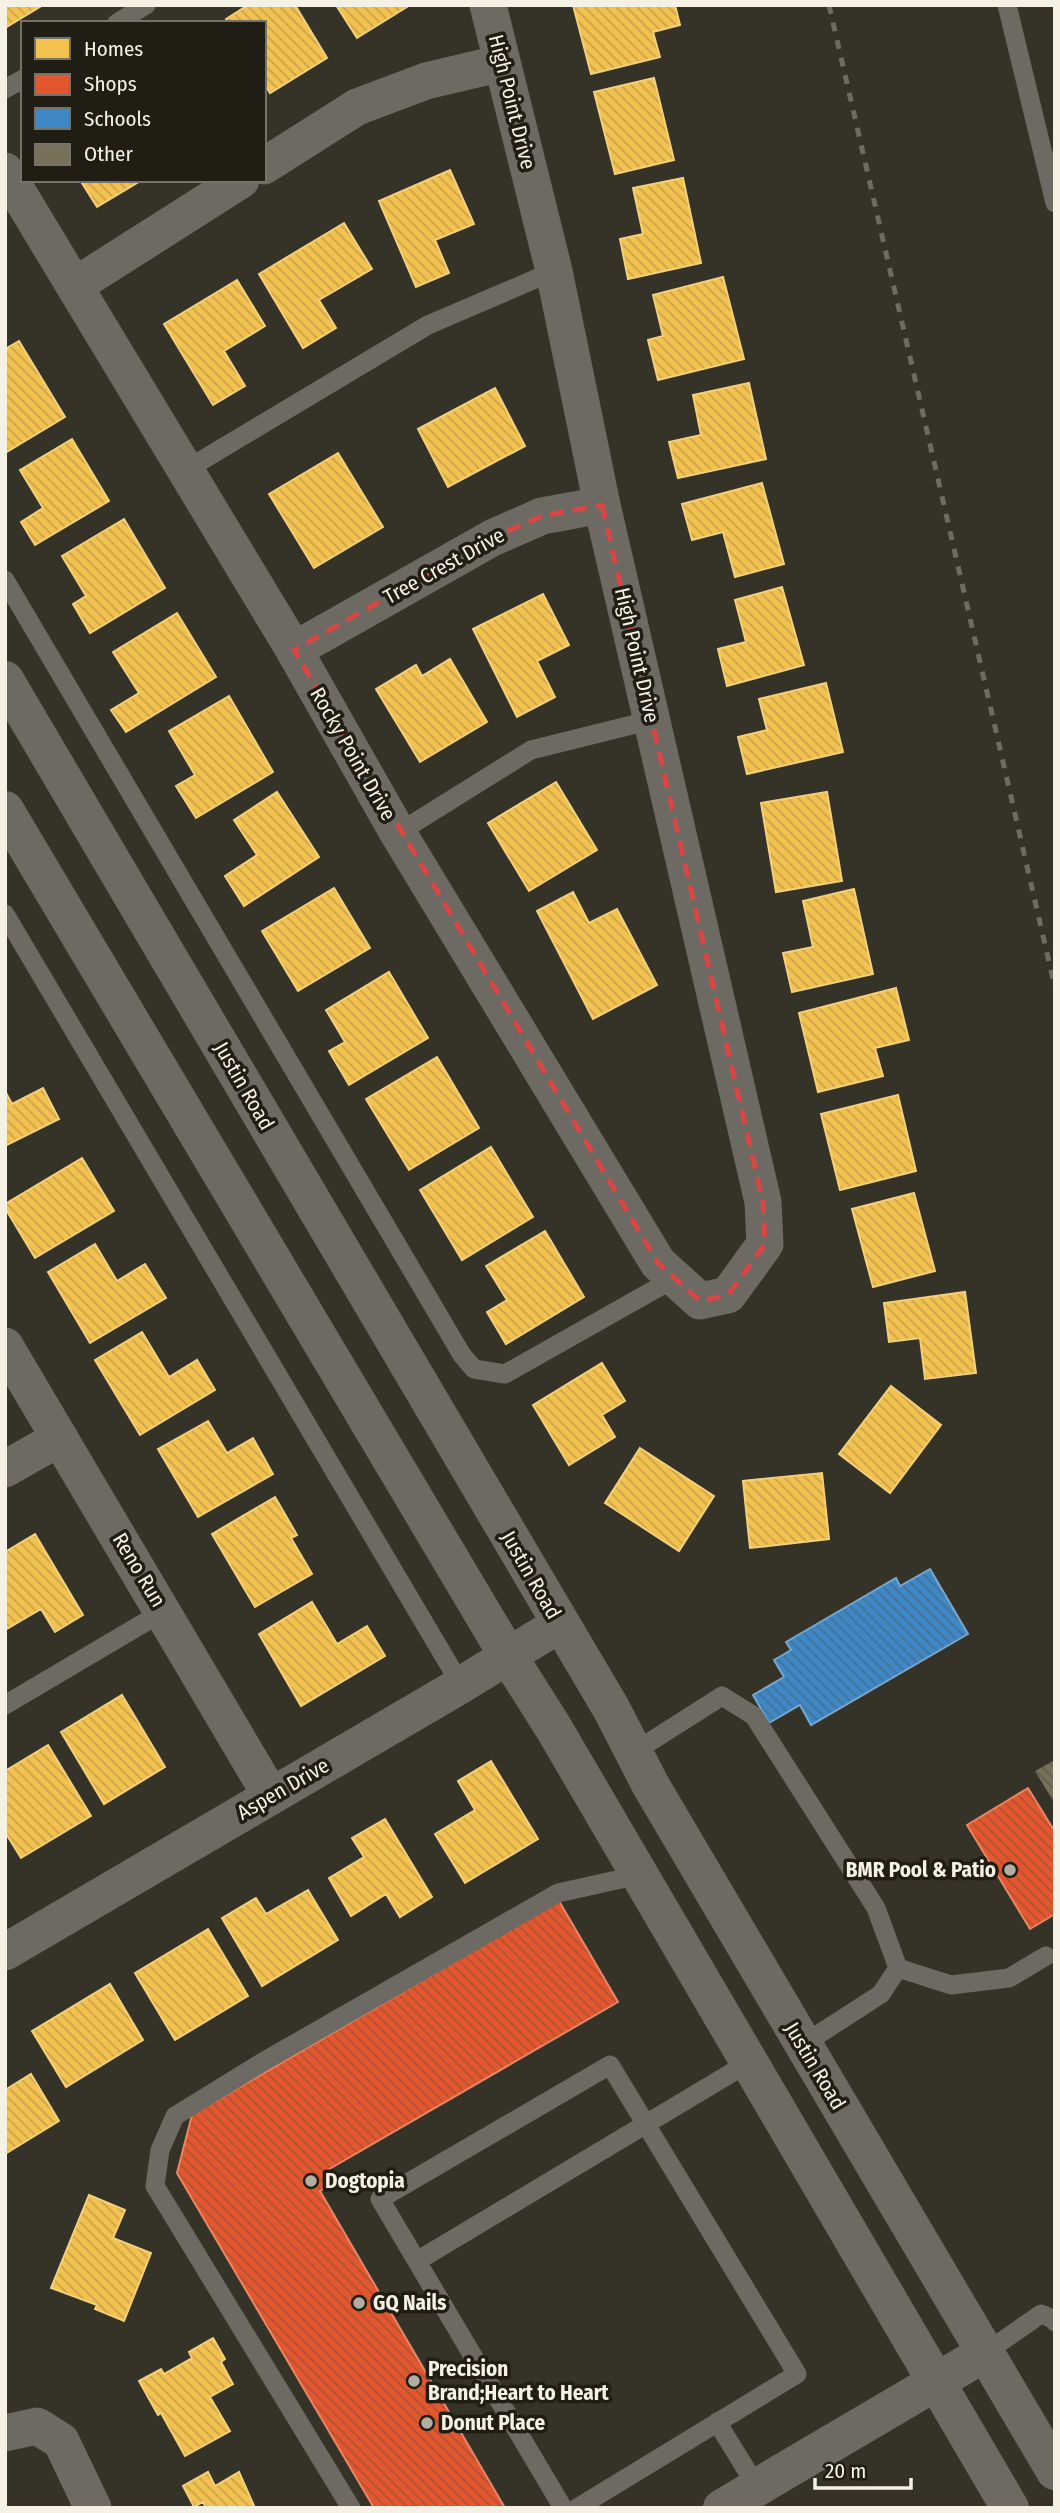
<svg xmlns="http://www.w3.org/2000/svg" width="1060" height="2513" font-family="'Fira Sans Condensed',sans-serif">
	<defs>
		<pattern id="homes-back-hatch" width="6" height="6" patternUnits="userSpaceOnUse" patternTransform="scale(1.75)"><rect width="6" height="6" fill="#f2c14e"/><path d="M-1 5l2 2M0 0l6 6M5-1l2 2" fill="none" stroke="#c8a34c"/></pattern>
		<pattern id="shops-back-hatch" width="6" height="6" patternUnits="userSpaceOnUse" patternTransform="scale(1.75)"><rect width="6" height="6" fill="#e4572e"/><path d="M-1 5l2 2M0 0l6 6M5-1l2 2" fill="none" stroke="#ae5236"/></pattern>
		<pattern id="schools-back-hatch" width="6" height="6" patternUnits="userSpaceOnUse" patternTransform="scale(1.75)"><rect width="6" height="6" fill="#3f88c5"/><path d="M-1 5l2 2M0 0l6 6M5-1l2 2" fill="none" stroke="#437298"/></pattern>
		<pattern id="building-back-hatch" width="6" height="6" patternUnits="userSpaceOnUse" patternTransform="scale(1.75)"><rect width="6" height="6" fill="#787159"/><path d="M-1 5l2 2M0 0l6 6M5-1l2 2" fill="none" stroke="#615d4f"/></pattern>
	</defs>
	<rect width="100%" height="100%" fill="#353227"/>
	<path fill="url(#homes-back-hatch)" stroke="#f3d07b" stroke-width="2" d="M 5,5 L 43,5 L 5,28 Z
		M 248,5 L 295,5 L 327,58 L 270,93 L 264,83 L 264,23 L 228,23 L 226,19 Z
		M 336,5 L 410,5 L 357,38 Z
		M 573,5 L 675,5 L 680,25 L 653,32 L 660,57 L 591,74 Z
		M 654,78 L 674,160 L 615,174 L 594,92 Z
		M 450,170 L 474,224 L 435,240 L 449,273 L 416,287 L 379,201 Z
		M 683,178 L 701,263 L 628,279 L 620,239 L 643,234 L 633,188 Z
		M 80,180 L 142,180 L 97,207 Z
		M 344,223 L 372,269 L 319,300 L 336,328 L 303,348 L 259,274 Z
		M 723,277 L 744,359 L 658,380 L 648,340 L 663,336 L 653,295 Z
		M 237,280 L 265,326 L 224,351 L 245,386 L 213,405 L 164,324 Z
		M 19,341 L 65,417 L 5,453 L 5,349 Z
		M 749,383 L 766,459 L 678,478 L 669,442 L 701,435 L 693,395 Z
		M 495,388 L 525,446 L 448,487 L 418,429 Z
		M 72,439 L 109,501 L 35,545 L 21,522 L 43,508 L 20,470 Z
		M 338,453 L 383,527 L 314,568 L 269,494 Z
		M 762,483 L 784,564 L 735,577 L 723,532 L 692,540 L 682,504 Z
		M 124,519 L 165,588 L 90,633 L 73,604 L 86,596 L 62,556 Z
		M 782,587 L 804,665 L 727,686 L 718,649 L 746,642 L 735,600 Z
		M 543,594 L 569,645 L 537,661 L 555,697 L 517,717 L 473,629 Z
		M 177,613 L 216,677 L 126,732 L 111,710 L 139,693 L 113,652 Z
		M 450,659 L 487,722 L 420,762 L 376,689 L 416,665 L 422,676 Z
		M 826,683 L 843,752 L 747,774 L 738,737 L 767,730 L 759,699 Z
		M 229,696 L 273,772 L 196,818 L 176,786 L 195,775 L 169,731 Z
		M 556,782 L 597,850 L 529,891 L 488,823 Z
		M 277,792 L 319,857 L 244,906 L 225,876 L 257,855 L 234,820 Z
		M 827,792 L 842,881 L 776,892 L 761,803 Z
		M 334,888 L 370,948 L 298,991 L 262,931 Z
		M 854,889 L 873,974 L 792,992 L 783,953 L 813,947 L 803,901 Z
		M 573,892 L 589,923 L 617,909 L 657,985 L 593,1019 L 537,911 Z
		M 389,972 L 428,1038 L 349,1085 L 329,1051 L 345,1042 L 326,1010 Z
		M 896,988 L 909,1040 L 875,1048 L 883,1076 L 818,1092 L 799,1013 Z
		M 437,1057 L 479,1128 L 409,1170 L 366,1099 Z
		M 43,1088 L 59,1119 L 5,1146 L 5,1091 L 12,1104 Z
		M 898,1095 L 916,1171 L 840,1190 L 821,1114 Z
		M 491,1147 L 533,1217 L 462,1260 L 420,1190 Z
		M 82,1158 L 114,1211 L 35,1258 L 5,1208 L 5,1204 Z
		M 914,1193 L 935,1271 L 873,1287 L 852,1209 Z
		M 545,1231 L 584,1297 L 506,1344 L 487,1312 L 507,1300 L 486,1266 Z
		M 95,1244 L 117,1281 L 145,1264 L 166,1298 L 90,1343 L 48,1272 Z
		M 965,1292 L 976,1373 L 925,1379 L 920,1338 L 889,1342 L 884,1303 Z
		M 142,1332 L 169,1377 L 197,1360 L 215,1390 L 140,1435 L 95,1360 Z
		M 602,1363 L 625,1401 L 602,1415 L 615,1437 L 569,1465 L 533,1405 Z
		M 891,1386 L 941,1425 L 890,1493 L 839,1454 Z
		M 208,1421 L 227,1453 L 253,1438 L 273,1474 L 198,1517 L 158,1449 Z
		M 640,1448 L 714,1496 L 679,1551 L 605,1503 Z
		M 822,1473 L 829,1539 L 750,1548 L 743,1481 Z
		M 275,1497 L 297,1535 L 291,1538 L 312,1574 L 255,1607 L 212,1534 Z
		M 35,1534 L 83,1615 L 55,1632 L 41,1609 L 5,1630 L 5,1552 Z
		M 312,1602 L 337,1644 L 367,1626 L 385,1656 L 301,1706 L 259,1634 Z
		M 122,1695 L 165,1767 L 104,1804 L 61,1732 Z
		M 48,1745 L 91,1816 L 21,1858 L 5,1832 L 5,1771 Z
		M 491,1761 L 538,1839 L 465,1883 L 435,1834 L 475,1810 L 458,1781 Z
		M 385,1819 L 432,1897 L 400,1917 L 386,1894 L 351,1916 L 329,1878 L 364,1857 L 352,1838 Z
		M 308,1890 L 338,1940 L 262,1986 L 222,1918 L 256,1898 L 266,1914 Z
		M 208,1929 L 248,1996 L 175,2040 L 135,1973 Z
		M 110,1984 L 143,2040 L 66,2087 L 32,2031 Z
		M 31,2074 L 59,2121 L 5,2154 L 5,2090 Z
		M 89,2195 L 125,2210 L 113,2238 L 151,2253 L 124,2321 L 95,2309 L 97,2305 L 51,2288 Z
		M 213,2338 L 225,2359 L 221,2362 L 233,2384 L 210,2397 L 230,2431 L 185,2456 L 161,2413 L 158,2415 L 139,2381 L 161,2369 L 164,2374 L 192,2358 L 189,2352 Z
		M 208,2472 L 215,2486 L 239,2472 L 255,2508 L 206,2508 L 203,2502 L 194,2507 L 183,2486 Z"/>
	<path fill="url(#shops-back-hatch)" stroke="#e98665" stroke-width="2" d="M 1028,1788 L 1055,1832 L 1055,1914 L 1030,1929 L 967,1825 Z
		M 559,1901 L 618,2002 L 326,2171 L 333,2183 L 320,2191 L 505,2508 L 374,2508 L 177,2173 L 192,2115 Z"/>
	<path fill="url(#schools-back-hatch)" stroke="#76a8cf" stroke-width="2" d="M 930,1569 L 968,1634 L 811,1725 L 800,1705 L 769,1723 L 753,1695 L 784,1677 L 774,1660 L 791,1650 L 786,1642 L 896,1578 L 900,1586 Z"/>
	<path fill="url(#building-back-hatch)" d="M 1055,1760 L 1055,1804 L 1035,1771 Z"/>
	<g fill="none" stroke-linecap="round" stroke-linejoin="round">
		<path stroke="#6c6a62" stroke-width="19" d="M 1007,5 L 1055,203
			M 117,23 L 146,5
			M 5,89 L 23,79
			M 184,471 L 428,325 L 554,271
			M 5,580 L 462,1355 L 474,1369 L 505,1374 L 675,1278
			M 398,833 L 531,750 L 652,720
			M 5,914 L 461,1685
			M 5,1705 L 164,1611
			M 634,1752 L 722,1696 L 754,1716 L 876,1908 L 898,1968 L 881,1994 L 802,2045
			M 898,1968 L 951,1985 L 1009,1978 L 1046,1956
			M 417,2261 L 748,2063
			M 985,2353 L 1041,2314 L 1053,2319 L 1055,2322
			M 717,2422 L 757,2487
			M 351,2508 L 155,2186 L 160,2150 L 175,2116 L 261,2063 L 558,1893 L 639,1875
			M 563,2508 L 380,2199 L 610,2065 L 797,2374 L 577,2508"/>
		<path stroke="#6c6a62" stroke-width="37" d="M 264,166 L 357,107 L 426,81 L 502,63
			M 5,171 L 294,650 L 398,833 L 658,1263 L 700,1301 L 728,1295 L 765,1244 L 763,1202 L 602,505 L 554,271 L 488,5
			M 76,285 L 241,180
			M 294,650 L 492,538 L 542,516 L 602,505
			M 5,1346 L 271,1796
			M 5,1469 L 60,1438
			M 5,1952 L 461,1685 L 560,1624
			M 5,2433 L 37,2426 L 61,2441 L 93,2508"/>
		<path stroke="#6c6a62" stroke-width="38" d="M 722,2508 L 985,2353"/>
		<path stroke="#6c6a62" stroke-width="38" d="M 5,680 L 612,1710 L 650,1784 L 1055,2471
			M 5,810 L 508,1656 L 553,1727 L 1010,2508"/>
		<path stroke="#6e6b62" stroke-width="5" stroke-dasharray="9 9" stroke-linecap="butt" d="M 829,5 L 1055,988"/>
	</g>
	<path fill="none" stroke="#db4644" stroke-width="5" stroke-dasharray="14 9" stroke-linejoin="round" d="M 602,505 L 763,1202 L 765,1244 L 728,1295 L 700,1301 L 658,1263 L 294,650 L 492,538 L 542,516 Z"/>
	<g fill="#b2afa2" stroke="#201d14" stroke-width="2.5">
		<circle cx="1010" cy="1870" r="7"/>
		<circle cx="311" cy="2181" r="7"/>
		<circle cx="359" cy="2303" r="7"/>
		<circle cx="414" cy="2381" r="7"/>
		<circle cx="427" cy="2423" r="7"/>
	</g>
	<g text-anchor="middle" stroke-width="7" stroke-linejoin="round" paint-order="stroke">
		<g font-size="21" fill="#f5f2e5" stroke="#201d14">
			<text transform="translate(512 102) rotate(76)" y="7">High Point Drive</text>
			<text transform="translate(444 566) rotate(-29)" y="7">Tree Crest Drive</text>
			<text transform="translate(637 655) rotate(77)" y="7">High Point Drive</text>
			<text transform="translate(353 754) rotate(60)" y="7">Rocky Point Drive</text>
			<text transform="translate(244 1086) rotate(60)" y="7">Justin Road</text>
			<text transform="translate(139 1570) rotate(59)" y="7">Reno Run</text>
			<text transform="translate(531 1575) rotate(60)" y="7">Justin Road</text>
			<text transform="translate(283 1789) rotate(-30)" y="7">Aspen Drive</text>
			<text transform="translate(815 2066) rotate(59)" y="7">Justin Road</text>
		</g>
		<g font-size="21" font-weight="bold" fill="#f5f2e5" stroke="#201d14" text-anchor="start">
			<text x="996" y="1877" text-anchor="end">BMR Pool &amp; Patio</text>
			<text x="325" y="2188">Dogtopia</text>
			<text x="373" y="2310">GQ Nails</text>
			<text x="428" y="2376">Precision<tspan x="428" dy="24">Brand;Heart to Heart</tspan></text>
			<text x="441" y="2430">Donut Place</text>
		</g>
	</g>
	<rect width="1060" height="2513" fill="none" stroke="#f5f2e5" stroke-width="14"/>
	<rect x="21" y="21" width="245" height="161" fill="#201d14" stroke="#757268" stroke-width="2"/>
	<rect x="35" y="38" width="35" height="21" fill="#f2c14e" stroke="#757268" stroke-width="2"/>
	<text x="84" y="56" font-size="21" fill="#f5f2e5">Homes</text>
	<rect x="35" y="74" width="35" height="21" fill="#e4572e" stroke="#757268" stroke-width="2"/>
	<text x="84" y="91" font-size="21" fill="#f5f2e5">Shops</text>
	<rect x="35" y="108" width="35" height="21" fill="#3f88c5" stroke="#757268" stroke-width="2"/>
	<text x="84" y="126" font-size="21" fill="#f5f2e5">Schools</text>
	<rect x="35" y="144" width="35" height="21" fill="#787159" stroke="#757268" stroke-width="2"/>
	<text x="84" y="161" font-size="21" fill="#f5f2e5">Other</text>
	<path d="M815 2478v10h96v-10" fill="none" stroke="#f5f2e5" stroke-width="3.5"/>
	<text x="825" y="2478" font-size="21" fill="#f5f2e5" stroke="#201d14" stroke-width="5" paint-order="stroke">20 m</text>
</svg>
